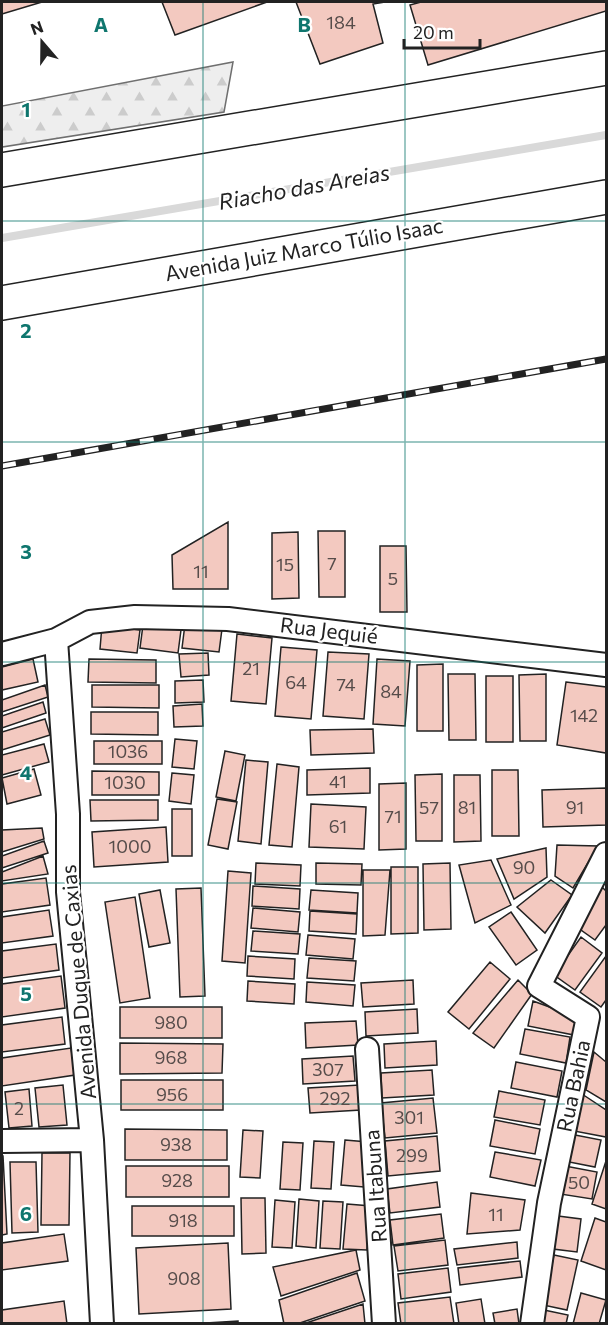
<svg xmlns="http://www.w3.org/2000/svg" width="608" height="1325" font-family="Commissioner,sans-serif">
	<defs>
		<pattern id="forest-firs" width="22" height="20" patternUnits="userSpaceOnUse" patternTransform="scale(1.5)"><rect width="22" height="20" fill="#eee"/><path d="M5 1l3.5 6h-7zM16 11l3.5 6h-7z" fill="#ccc"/></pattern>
	</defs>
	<rect width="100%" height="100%" fill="#fff"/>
	<path fill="url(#forest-firs)" stroke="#6f6f6f" stroke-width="1.5" d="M 233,62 L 224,112 L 2,147 L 2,106 Z"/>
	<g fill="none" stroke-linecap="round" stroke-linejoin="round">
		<path stroke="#d9d9d9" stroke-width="8" d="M 2,238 L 606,135"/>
	</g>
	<path fill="#f3c9c0" stroke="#222" stroke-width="1.5" d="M 2,2 L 42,2 L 2,14 Z
		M 162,2 L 267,2 L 175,35 Z
		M 296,2 L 385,2 L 373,4 L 383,43 L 320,64 Z
		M 421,2 L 606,2 L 606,11 L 428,65 L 410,5 Z
		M 228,522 L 228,589 L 173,589 L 172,555 Z
		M 318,531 L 345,531 L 345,597 L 319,597 Z
		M 298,532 L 299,598 L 272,599 L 272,533 Z
		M 380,546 L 406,546 L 407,612 L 380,612 Z
		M 185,624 L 222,629 L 219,652 L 182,648 Z
		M 102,625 L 140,630 L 137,653 L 100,649 Z
		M 143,625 L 181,630 L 178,653 L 140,648 Z
		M 237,634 L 272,638 L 266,704 L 231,701 Z
		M 281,647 L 317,650 L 311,719 L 275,716 Z
		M 328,652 L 369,654 L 364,719 L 323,716 Z
		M 208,653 L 209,675 L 181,677 L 179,654 Z
		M 33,659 L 38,682 L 2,690 L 2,667 Z
		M 89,659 L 156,660 L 156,683 L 88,682 Z
		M 377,659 L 410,661 L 405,726 L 373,724 Z
		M 443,664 L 443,731 L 417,731 L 417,665 Z
		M 448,674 L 475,674 L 476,740 L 449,740 Z
		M 546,674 L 546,741 L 520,741 L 519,675 Z
		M 486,676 L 513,676 L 513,742 L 486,742 Z
		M 203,680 L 204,702 L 175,703 L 175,681 Z
		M 566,682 L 606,687 L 606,753 L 557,745 Z
		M 45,685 L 48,697 L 2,712 L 2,700 Z
		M 92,685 L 159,685 L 159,708 L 92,707 Z
		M 43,702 L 46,713 L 2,728 L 2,716 Z
		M 202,704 L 203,726 L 174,727 L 173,706 Z
		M 91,712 L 158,712 L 158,735 L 91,734 Z
		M 45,719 L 50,735 L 2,750 L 2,732 Z
		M 373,729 L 374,753 L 311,755 L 310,730 Z
		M 175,739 L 197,741 L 194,769 L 172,767 Z
		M 94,741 L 162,741 L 162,764 L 94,764 Z
		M 44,744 L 49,762 L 2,775 L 2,755 Z
		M 225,751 L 245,755 L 236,801 L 216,797 Z
		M 246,760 L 268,762 L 261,844 L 238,841 Z
		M 277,764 L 299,767 L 292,847 L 269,845 Z
		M 370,768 L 370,793 L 307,795 L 307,770 Z
		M 34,769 L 41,795 L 7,804 L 2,778 Z
		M 492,770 L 518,770 L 519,836 L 492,836 Z
		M 92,771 L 159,772 L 159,795 L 92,795 Z
		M 172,773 L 194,775 L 191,804 L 169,801 Z
		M 442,774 L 442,841 L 416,841 L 415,775 Z
		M 454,775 L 480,775 L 481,841 L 454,842 Z
		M 406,783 L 406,849 L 379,850 L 379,784 Z
		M 606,788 L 606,825 L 543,827 L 542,790 Z
		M 217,799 L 237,802 L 228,849 L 208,845 Z
		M 90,800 L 158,800 L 158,820 L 91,821 Z
		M 311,804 L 366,807 L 364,849 L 309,847 Z
		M 172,809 L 192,809 L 192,856 L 172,856 Z
		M 166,827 L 168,862 L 94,867 L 92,832 Z
		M 42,828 L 44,839 L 2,852 L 2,830 Z
		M 44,841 L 48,853 L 2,868 L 2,856 Z
		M 557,845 L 598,846 L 573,888 L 555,876 Z
		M 546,848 L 547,877 L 514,899 L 497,859 Z
		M 43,856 L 48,874 L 2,881 L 2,872 Z
		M 491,860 L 511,905 L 475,923 L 459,865 Z
		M 256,863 L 301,865 L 300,886 L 255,884 Z
		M 316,863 L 362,864 L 361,885 L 316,884 Z
		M 450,863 L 451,929 L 424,930 L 423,864 Z
		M 391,867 L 418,867 L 418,933 L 391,934 Z
		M 363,870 L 390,870 L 385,935 L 363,936 Z
		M 228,871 L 251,873 L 245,963 L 222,961 Z
		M 46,878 L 50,905 L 2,912 L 2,884 Z
		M 551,880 L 572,895 L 545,933 L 517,907 Z
		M 253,886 L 300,889 L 299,909 L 252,906 Z
		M 602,887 L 606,891 L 606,925 L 595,940 L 574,925 Z
		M 201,888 L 205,996 L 180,997 L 176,889 Z
		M 160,890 L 170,943 L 149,947 L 139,894 Z
		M 311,890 L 358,893 L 357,913 L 309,910 Z
		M 135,897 L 150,998 L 120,1003 L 105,902 Z
		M 253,908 L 300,912 L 298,932 L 251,928 Z
		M 49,910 L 53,936 L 2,943 L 2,917 Z
		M 310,911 L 357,914 L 356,934 L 309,931 Z
		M 511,912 L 537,950 L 516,965 L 489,927 Z
		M 253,931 L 300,934 L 298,954 L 251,951 Z
		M 308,935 L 355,939 L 353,959 L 306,955 Z
		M 581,937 L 602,953 L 575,990 L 554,975 Z
		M 56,944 L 59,970 L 2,978 L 2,951 Z
		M 248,956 L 295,959 L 294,979 L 247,976 Z
		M 606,956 L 606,1000 L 601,1007 L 580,992 Z
		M 309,958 L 356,961 L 354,981 L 307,978 Z
		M 490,962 L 510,979 L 469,1029 L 448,1012 Z
		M 61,976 L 65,1008 L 2,1017 L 2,984 Z
		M 413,980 L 414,1004 L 363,1007 L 361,983 Z
		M 518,980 L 532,994 L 494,1048 L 473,1033 Z
		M 248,981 L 295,984 L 294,1004 L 247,1001 Z
		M 307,982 L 355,985 L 353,1006 L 306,1002 Z
		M 533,1001 L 577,1017 L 574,1035 L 528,1026 Z
		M 120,1007 L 222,1007 L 222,1038 L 120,1038 Z
		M 417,1009 L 418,1033 L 366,1036 L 365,1012 Z
		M 62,1017 L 65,1044 L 2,1052 L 2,1025 Z
		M 356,1021 L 358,1045 L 306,1048 L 305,1023 Z
		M 525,1029 L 570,1037 L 566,1063 L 520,1054 Z
		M 436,1041 L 437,1065 L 385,1068 L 384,1044 Z
		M 120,1043 L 223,1044 L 222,1073 L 120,1074 Z
		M 71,1048 L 75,1075 L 2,1086 L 2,1058 Z
		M 594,1052 L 606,1062 L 606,1102 L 586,1090 Z
		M 353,1056 L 355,1081 L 303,1084 L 302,1059 Z
		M 516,1062 L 562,1071 L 557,1097 L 511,1088 Z
		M 432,1070 L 434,1095 L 382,1098 L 381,1073 Z
		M 121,1080 L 223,1080 L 223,1110 L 121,1110 Z
		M 63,1085 L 67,1125 L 39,1127 L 35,1088 Z
		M 360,1085 L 361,1110 L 310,1113 L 308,1088 Z
		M 29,1089 L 32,1126 L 9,1128 L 5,1092 Z
		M 499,1091 L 545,1100 L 540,1125 L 494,1117 Z
		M 582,1094 L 606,1110 L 606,1137 L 574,1131 Z
		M 433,1098 L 437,1133 L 385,1138 L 381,1103 Z
		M 495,1120 L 540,1129 L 535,1154 L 490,1146 Z
		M 125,1129 L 227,1130 L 227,1160 L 125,1160 Z
		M 243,1130 L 263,1131 L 260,1178 L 240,1177 Z
		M 570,1134 L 601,1140 L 595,1167 L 564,1161 Z
		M 437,1136 L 440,1171 L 388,1176 L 385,1141 Z
		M 345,1140 L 368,1142 L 364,1187 L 341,1185 Z
		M 314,1141 L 334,1142 L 331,1189 L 311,1188 Z
		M 283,1142 L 303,1143 L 300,1190 L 280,1189 Z
		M 495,1152 L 541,1160 L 535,1186 L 490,1177 Z
		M 42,1153 L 70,1153 L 69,1225 L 41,1225 Z
		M 2,1156 L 3,1156 L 7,1234 L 2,1235 Z
		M 606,1161 L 606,1209 L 592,1204 Z
		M 10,1162 L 36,1162 L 38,1232 L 12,1233 Z
		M 126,1166 L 229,1166 L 229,1197 L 126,1197 Z
		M 565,1166 L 597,1172 L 592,1199 L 560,1194 Z
		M 437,1182 L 440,1207 L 390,1213 L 387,1189 Z
		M 471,1193 L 525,1200 L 520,1230 L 467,1234 Z
		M 241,1198 L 265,1198 L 266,1253 L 242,1254 Z
		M 299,1199 L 319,1201 L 316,1248 L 296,1246 Z
		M 275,1200 L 295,1202 L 292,1248 L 272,1247 Z
		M 323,1201 L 343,1202 L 340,1249 L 320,1248 Z
		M 347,1204 L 371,1206 L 367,1250 L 343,1249 Z
		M 132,1206 L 234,1206 L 234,1236 L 132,1236 Z
		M 441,1214 L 444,1238 L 393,1245 L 390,1220 Z
		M 558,1216 L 581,1219 L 577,1252 L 553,1249 Z
		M 595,1218 L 606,1222 L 606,1270 L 581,1261 Z
		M 64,1234 L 68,1261 L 2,1270 L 2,1243 Z
		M 445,1240 L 448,1265 L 398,1271 L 394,1246 Z
		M 517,1242 L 518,1258 L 457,1265 L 454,1249 Z
		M 228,1243 L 231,1309 L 139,1314 L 136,1248 Z
		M 356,1250 L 360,1270 L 281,1296 L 273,1267 Z
		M 554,1255 L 578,1260 L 567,1310 L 543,1305 Z
		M 520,1261 L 522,1277 L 460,1285 L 458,1268 Z
		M 448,1268 L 451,1292 L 401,1299 L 398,1274 Z
		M 357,1273 L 365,1301 L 297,1324 L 284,1324 L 279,1300 Z
		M 581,1293 L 606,1300 L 599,1324 L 573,1324 Z
		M 450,1297 L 454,1324 L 401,1324 L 398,1303 Z
		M 481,1299 L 485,1324 L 459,1324 L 456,1303 Z
		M 64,1301 L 67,1324 L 2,1324 L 2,1310 Z
		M 363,1304 L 365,1324 L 303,1324 Z
		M 517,1309 L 519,1324 L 495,1324 L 493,1313 Z
		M 544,1310 L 568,1315 L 566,1324 L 541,1324 Z
		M 238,1321 L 238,1324 L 189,1324 Z"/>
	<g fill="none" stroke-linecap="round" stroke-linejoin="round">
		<g stroke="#222" stroke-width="26">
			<path id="street" d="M 56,640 L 68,814 L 68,892 L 92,1140 L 102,1324
				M 2,654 L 56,640 L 90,622 L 135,617 L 228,619 L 606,665
				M 367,1049 L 384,1324
				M 2,1141 L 92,1140
				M 532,1324 L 549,1203 L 588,1017 L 539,986 L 606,854"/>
		</g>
		<g stroke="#222" stroke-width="36">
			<path id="primary" d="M 2,170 L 606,68
				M 2,303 L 606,197"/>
		</g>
		<use href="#street" stroke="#fff" stroke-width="22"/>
		<use href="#primary" stroke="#fff" stroke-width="33"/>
		<g stroke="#222" stroke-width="7">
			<path id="rail" d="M 2,466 L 606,359"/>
		</g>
		<use href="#rail" stroke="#fff" stroke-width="4.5" stroke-dasharray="14" stroke-linecap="butt"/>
	</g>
	<path fill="none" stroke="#0f766e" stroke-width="1.5" stroke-opacity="0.55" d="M 203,2 L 203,1324M 405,2 L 405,1324M 2,221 L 606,221M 2,442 L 606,442M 2,662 L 606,662M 2,883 L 606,883M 2,1104 L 606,1104"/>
	<g text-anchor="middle" stroke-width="4.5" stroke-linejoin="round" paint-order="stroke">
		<g font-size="18" fill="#564c4a">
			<text x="341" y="29">184</text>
			<text x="332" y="570">7</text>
			<text x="285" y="571">15</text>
			<text x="201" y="578">11</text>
			<text x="393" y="585">5</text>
			<text x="251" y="675">21</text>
			<text x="296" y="689">64</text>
			<text x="346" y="691">74</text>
			<text x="391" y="698">84</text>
			<text x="584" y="722">142</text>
			<text x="128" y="758">1036</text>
			<text x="338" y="788">41</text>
			<text x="125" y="789">1030</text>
			<text x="429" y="814">57</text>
			<text x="467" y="814">81</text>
			<text x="575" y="814">91</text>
			<text x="393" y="823">71</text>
			<text x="338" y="833">61</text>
			<text x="130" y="853">1000</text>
			<text x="524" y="874">90</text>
			<text x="171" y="1029">980</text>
			<text x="171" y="1064">968</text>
			<text x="328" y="1076">307</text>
			<text x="172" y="1101">956</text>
			<text x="335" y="1105">292</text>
			<text x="19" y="1115">2</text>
			<text x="409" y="1124">301</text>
			<text x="176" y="1151">938</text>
			<text x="412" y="1162">299</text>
			<text x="177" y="1187">928</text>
			<text x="579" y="1189">50</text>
			<text x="496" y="1221">11</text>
			<text x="183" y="1227">918</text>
			<text x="184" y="1285">908</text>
		</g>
		<g font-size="21" fill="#222" stroke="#fff">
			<text transform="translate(304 250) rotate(-10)" y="7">Avenida Juiz Marco Túlio Isaac</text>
			<text transform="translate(329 631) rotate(7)" y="7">Rua Jequié</text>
			<text transform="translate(79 982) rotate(-95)" y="7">Avenida Duque de Caxias</text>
			<text transform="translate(574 1086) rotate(-78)" y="7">Rua Bahia</text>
			<text transform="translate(376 1186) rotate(-94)" y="7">Rua Itabuna</text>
		</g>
		<g font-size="22" font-style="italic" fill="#222" stroke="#fff">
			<text transform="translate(304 187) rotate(-10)" y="8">Riacho das Areias</text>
		</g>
	</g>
	<g font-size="20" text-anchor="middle" font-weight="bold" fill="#0f766e" stroke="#fff" stroke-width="4.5" stroke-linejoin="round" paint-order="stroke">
		<text x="101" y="32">A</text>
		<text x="304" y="32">B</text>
		<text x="26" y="117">1</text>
		<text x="26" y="338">2</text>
		<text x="26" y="559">3</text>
		<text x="26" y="780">4</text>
		<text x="26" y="1001">5</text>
		<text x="26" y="1221">6</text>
	</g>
	<rect width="608" height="1325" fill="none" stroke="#222222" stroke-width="6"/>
	<g transform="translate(42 42) rotate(340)" stroke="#ffffff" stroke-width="4.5" paint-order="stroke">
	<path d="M0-4.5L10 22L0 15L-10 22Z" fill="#222222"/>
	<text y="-9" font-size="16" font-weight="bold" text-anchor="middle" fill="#222222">N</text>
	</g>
	<path d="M404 39v9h76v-9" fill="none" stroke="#222222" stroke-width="3"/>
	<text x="413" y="39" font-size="18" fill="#222222" stroke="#ffffff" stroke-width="4.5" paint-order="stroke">20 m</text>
</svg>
